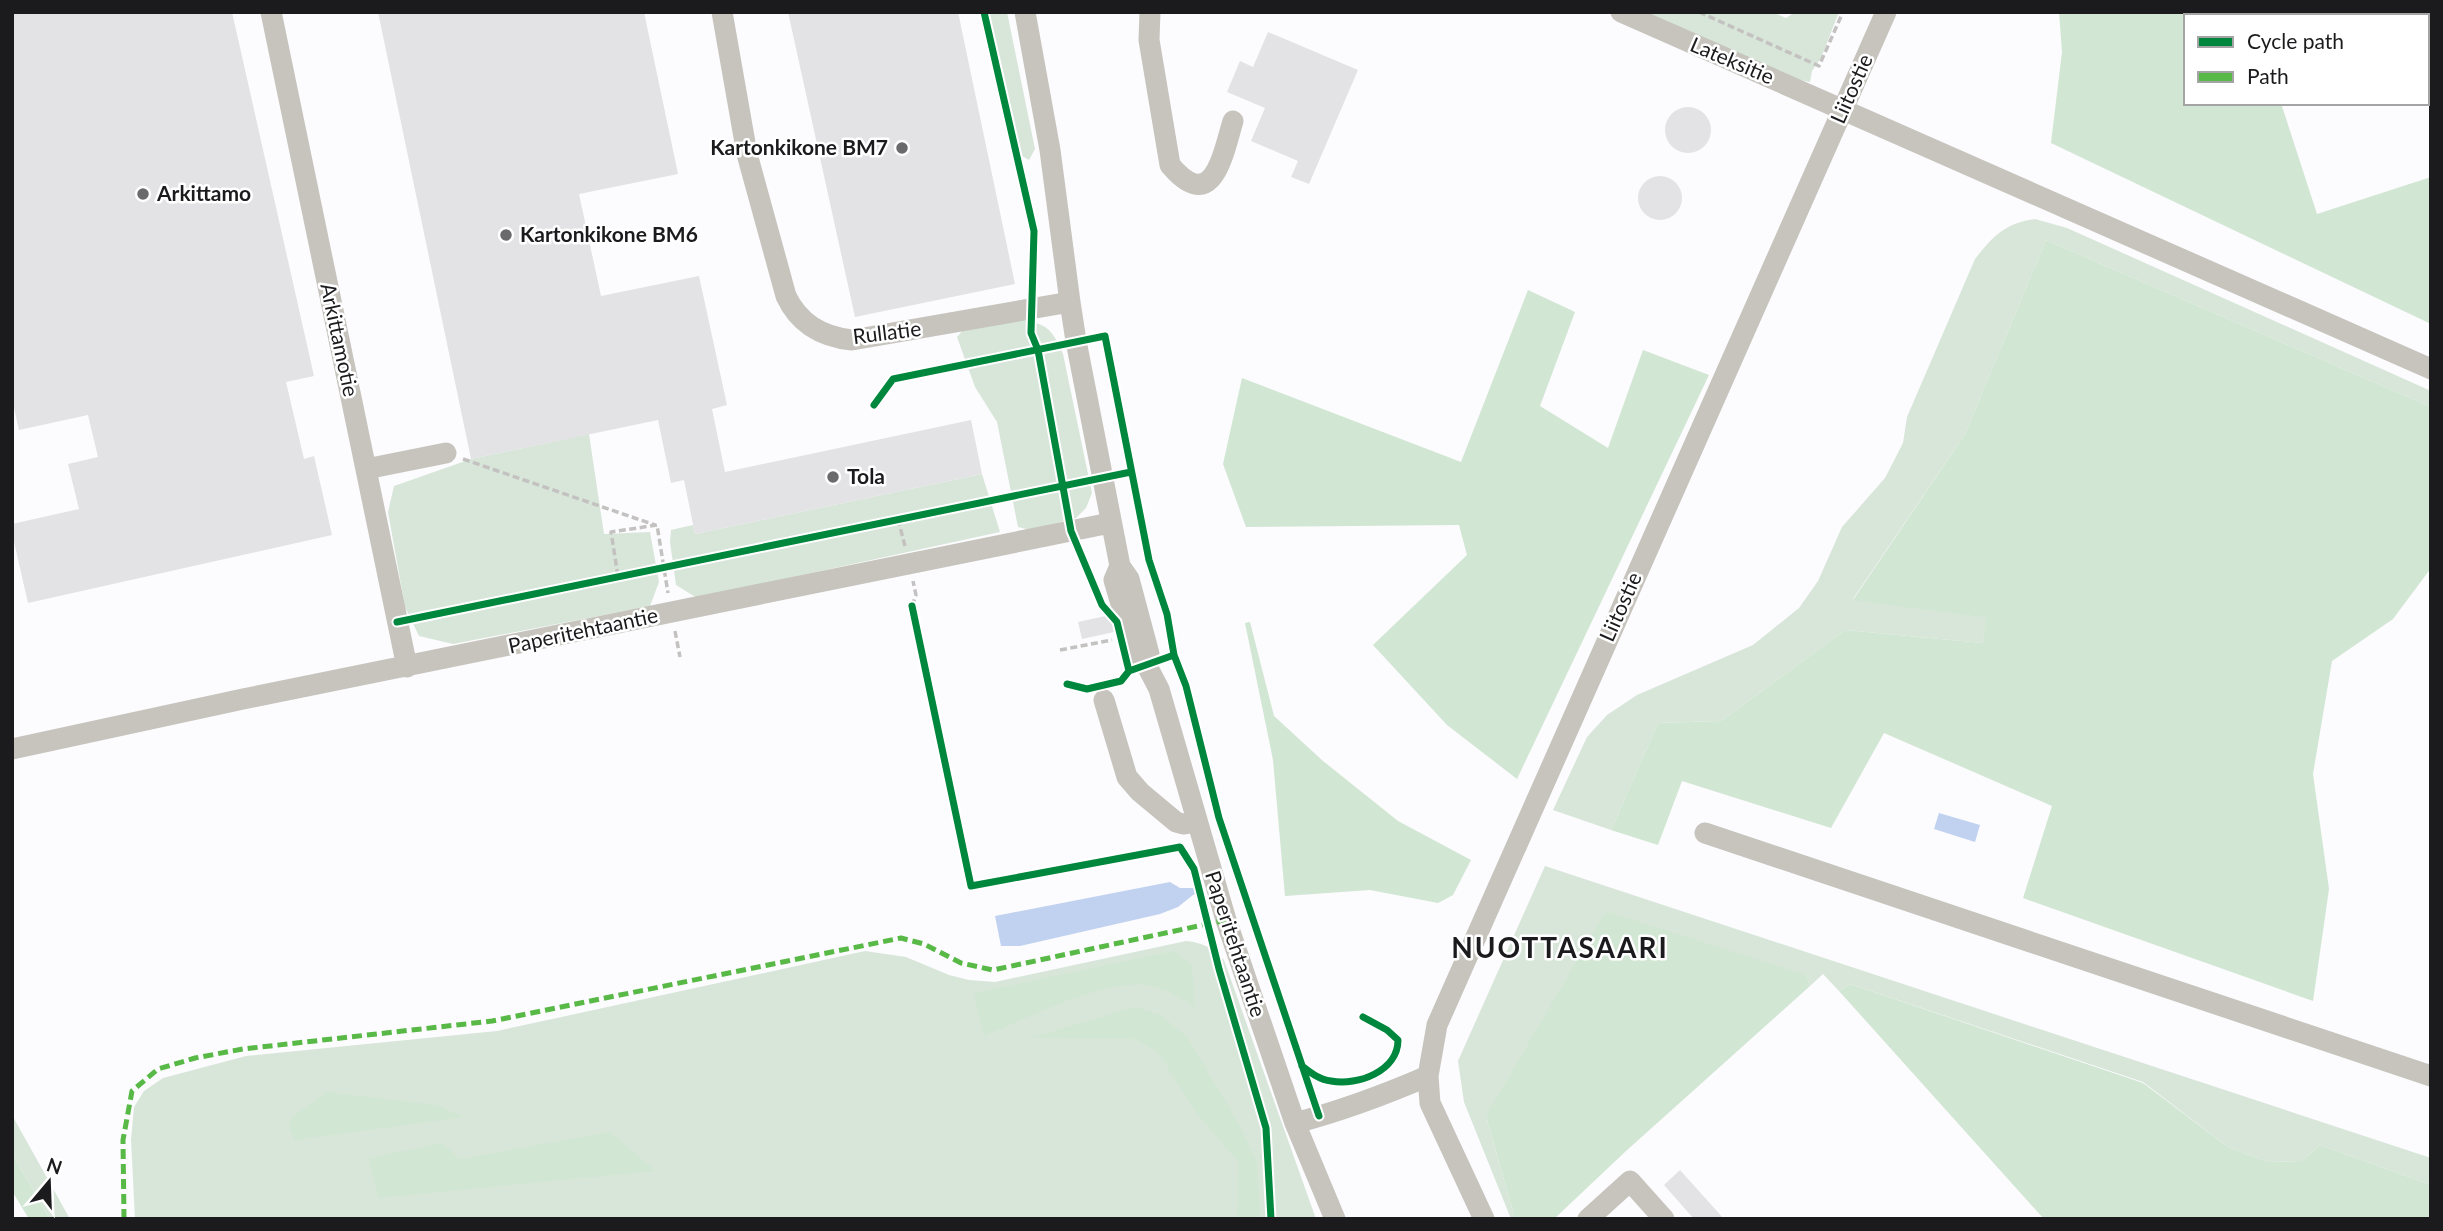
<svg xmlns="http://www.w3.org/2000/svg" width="2443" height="1231" font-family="Lato,sans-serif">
	<rect width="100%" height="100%" fill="#fcfbfe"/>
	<path fill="#d8e6da" d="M 988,12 L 1007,12 L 1035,149 L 1029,160 L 1017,153 Z
		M 1646,12 L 1772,12 L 1786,18 L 1795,12 L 1839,12 L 1821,58 L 1812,71 L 1810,82 L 1800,80 Z
		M 2035,219 L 2067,228 L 2431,391 L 2431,407 L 2046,240 L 1965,434 L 1853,599 L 1987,618 L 1983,643 L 1845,630 L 1721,721 L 1658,723 L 1611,830 L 1553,810 L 1587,737 L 1607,715 L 1637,695 L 1753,645 L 1799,608 L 1818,581 L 1842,527 L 1885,478 L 1903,443 L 1907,417 L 1975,259 C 1993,236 2005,223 2035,219 Z
		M 1017,319 C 1046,323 1052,328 1063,354 L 1092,493 L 1086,508 L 1076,518 L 1030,530 L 1018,527 L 997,422 L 975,387 L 957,337 L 963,330 Z
		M 589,434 L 604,534 L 650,532 L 659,582 L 650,606 L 453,644 L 419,636 L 405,607 L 388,512 L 394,486 L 471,459 Z
		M 982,474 L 1000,532 L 697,598 L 676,585 L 670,542 L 671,530 L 693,525 L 695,534 Z
		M 1545,866 L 2431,1158 L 2431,1185 L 2320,1145 L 2302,1161 L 2268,1162 L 2228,1147 L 2143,1082 L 1850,984 L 1839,991 L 1823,974 L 1810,986 L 1806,975 L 1486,1116 L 1515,1219 L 1511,1219 L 1464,1102 L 1458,1061 Z
		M 1186,941 C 1203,943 1212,947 1224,960 L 1316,1219 L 135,1219 L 131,1140 L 134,1107 L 144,1091 L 163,1078 L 246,1056 L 497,1031 L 865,951 L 906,957 L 949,975 L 969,980 L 995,982 Z
		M 12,1115 L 70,1219 L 50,1219 L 12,1154 Z"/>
	<path fill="#d1e6d3" d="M 2059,12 L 2252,12 L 2253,16 L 2186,16 L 2186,103 L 2281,103 L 2317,214 L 2431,177 L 2431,324 L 2051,143 L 2062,52 Z
		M 2046,240 L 2431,407 L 2431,568 L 2393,619 L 2332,661 L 2313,774 L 2329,889 L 2313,1001 L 2023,898 L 2052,806 L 1884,733 L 1831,828 L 1682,781 L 1658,845 L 1611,830 L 1658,723 L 1721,721 L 1845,630 L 1983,643 L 1986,618 L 1853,600 L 1965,434 Z
		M 1528,290 L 1575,312 L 1540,406 L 1608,448 L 1643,350 L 1709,375 L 1517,779 L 1447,725 L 1373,645 L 1467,555 L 1459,525 L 1246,527 L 1223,464 L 1242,378 L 1461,462 Z
		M 1250,622 L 1274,716 L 1323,761 L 1398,821 L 1471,860 L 1453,895 L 1438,903 L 1370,890 L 1285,896 L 1273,760 L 1245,623 Z
		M 1606,911 L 1806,975 L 1810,986 L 1626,1151 L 1554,1219 L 1515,1219 L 1486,1116 Z
		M 1173,951 L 1192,965 L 1195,1007 C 1181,998 1164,987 1147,985 C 1101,980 1027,1018 984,1036 L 974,993 Z
		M 1850,984 L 2143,1083 L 2228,1147 L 2268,1162 L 2302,1161 L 2320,1145 L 2431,1185 L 2431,1219 L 2044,1219 L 1839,991 Z
		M 1136,1007 L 1161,1015 L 1187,1037 L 1240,1126 L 1257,1162 L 1260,1219 L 1237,1219 L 1239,1163 L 1195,1111 L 1158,1052 L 1134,1039 L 1029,1038 Z
		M 327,1092 L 437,1105 L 464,1117 L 295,1140 L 289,1128 L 292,1117 Z
		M 610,1132 L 656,1171 L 378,1198 L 369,1158 L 442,1143 L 460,1159 Z
		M 12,1154 L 50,1219 L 29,1219 L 12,1191 Z"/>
	<path fill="#c0d2f0" d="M 1939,813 L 1980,825 L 1975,842 L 1934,829 Z
		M 1170,882 L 1180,888 L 1197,888 L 1199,893 L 1193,895 L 1178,907 L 1160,914 L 1020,946 L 1001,946 L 995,916 Z"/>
	<path fill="#e3e2e4" d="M 12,12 L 232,12 L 314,376 L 286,382 L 304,459 L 314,456 L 332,535 L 28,603 L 12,533 L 12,524 L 79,509 L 68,464 L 98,457 L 88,415 L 19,430 L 12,399 Z
		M 378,12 L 644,12 L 678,174 L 579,194 L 601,296 L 699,276 L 727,405 L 712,409 L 725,472 L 971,420 L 982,474 L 695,534 L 684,480 L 671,483 L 658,420 L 471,459 Z
		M 788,12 L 958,12 L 1015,284 L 855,317 Z
		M 1268,32 L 1358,70 L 1309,184 L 1291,177 L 1298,161 L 1251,141 L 1265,108 L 1227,92 L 1240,61 L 1253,67 Z
		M1665 130a23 23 0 1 1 46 0a23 23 0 1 1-46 0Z
		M1638 198a22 22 0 1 1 44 0a22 22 0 1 1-44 0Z
		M 1110,615 L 1114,632 L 1082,639 L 1078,622 Z
		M 1680,1170 L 1724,1219 L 1694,1219 L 1664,1185 Z"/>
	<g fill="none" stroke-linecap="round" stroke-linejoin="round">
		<path stroke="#c4c2c0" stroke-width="3.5" stroke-dasharray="7 3.5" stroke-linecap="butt" d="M 1699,12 L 1819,66 L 1843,12
			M 463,459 L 655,525
			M 898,519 L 905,546
			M 618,576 L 611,532 L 657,525 L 668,593
			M 912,606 L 916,595 L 913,581
			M 675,631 L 680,657
			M 1060,650 L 1112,640"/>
		<path stroke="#c6c4bd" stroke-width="21" d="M 271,12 L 407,667
			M 722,12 L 747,154 L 786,296 C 799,324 823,337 852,340 L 1070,302 L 1076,341 L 1120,566
			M 1025,12 L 1050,150 L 1070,302
			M 1150,12 L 1149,40 L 1170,165 C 1213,216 1223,154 1233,121
			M 1621,12 L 2431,369
			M 366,469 L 446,453
			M 1120,566 L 1129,579 L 1149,654 L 1147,666 L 1137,658 L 1114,580 Z
			M 1147,666 L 1159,689 L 1226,920 L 1295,1123 L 1335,1219
			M 1104,700 L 1127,777 L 1140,792 L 1176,822 L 1183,824 L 1196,822
			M 12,749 L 243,699 L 1110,523
			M 1705,833 L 2431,1076
			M 1295,1123 C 1341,1111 1384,1095 1428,1076
			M 1484,1219 L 1430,1103 L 1428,1076 L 1437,1025 L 1886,12
			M 1588,1219 L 1630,1181 L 1664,1219"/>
		<path stroke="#58b947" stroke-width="5" stroke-dasharray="10 5" stroke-linecap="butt" d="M 124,1219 L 123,1140 L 132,1091 L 158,1069 L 195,1058 L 243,1049 L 492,1021 L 901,938 L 924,944 L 961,963 L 993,970 L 1226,920"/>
		<g stroke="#fff" stroke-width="11">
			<path id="cycleway" d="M 984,12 L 1034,231 L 1031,333 L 1038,350 L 1071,531 L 1102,605 L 1117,622 L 1129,671
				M 874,405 L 893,379 L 1105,336 L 1149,560 L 1167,614 L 1174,655 L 1186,686 L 1219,818 L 1319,1116
				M 912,606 L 971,886 L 1180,847 L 1194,869 L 1219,969 L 1266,1128 L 1271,1219
				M 397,622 L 1131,472
				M 1067,684 L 1087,689 L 1121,681 L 1129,671 L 1174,655
				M 1302,1066 C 1311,1073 1320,1080 1331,1081 C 1358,1086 1398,1071 1398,1040 L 1387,1030 L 1363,1017"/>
		</g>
		<use href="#cycleway" stroke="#00873e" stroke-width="7"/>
	</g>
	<g fill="#6a696c" stroke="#fff" stroke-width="2.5">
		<circle cx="902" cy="148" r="7"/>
		<circle cx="143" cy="194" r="7"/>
		<circle cx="506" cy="235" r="7"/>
		<circle cx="833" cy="477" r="7"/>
	</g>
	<g text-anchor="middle" stroke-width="5" stroke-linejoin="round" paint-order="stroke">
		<g font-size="21" fill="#1b1b1d" stroke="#fff">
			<text transform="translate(1732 61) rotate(23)" y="7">Lateksitie</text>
			<text transform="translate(1852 89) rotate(-66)" y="7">Liitostie</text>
			<text transform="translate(887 333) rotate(-7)" y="7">Rullatie</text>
			<text transform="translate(339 340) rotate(78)" y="7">Arkittamotie</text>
			<text transform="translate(1621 607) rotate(-66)" y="7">Liitostie</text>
			<text transform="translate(583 631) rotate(-12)" y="7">Paperitehtaantie</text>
			<text transform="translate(1235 944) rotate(72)" y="7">Paperitehtaantie</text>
		</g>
		<g font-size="21" font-weight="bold" fill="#1b1b1d" stroke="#fff" text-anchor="start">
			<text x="888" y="155" text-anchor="end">Kartonkikone BM7</text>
			<text x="157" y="201">Arkittamo</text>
			<text x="520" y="242">Kartonkikone BM6</text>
			<text x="847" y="484">Tola</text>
		</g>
		<g font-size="28" font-weight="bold" letter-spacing="2" fill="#1b1b1d" stroke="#fff">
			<text x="1560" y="958">NUOTTASAARI</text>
		</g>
	</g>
	<rect width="2443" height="1231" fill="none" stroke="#1b1b1d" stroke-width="28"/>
	<rect x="2184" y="14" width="245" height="91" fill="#ffffff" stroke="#a4a4a5" stroke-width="2"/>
	<rect x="2198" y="37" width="35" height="10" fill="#00873e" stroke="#a4a4a5" stroke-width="2"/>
	<text x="2247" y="49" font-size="21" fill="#1b1b1d">Cycle path</text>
	<rect x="2198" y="72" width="35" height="10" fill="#58b947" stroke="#a4a4a5" stroke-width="2"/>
	<text x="2247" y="84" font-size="21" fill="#1b1b1d">Path</text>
	<g transform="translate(49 1182) rotate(19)" stroke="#ffffff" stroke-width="5" paint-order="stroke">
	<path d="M0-5L12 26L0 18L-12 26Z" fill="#1b1b1d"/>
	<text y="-10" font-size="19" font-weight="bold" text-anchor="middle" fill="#1b1b1d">N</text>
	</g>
</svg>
